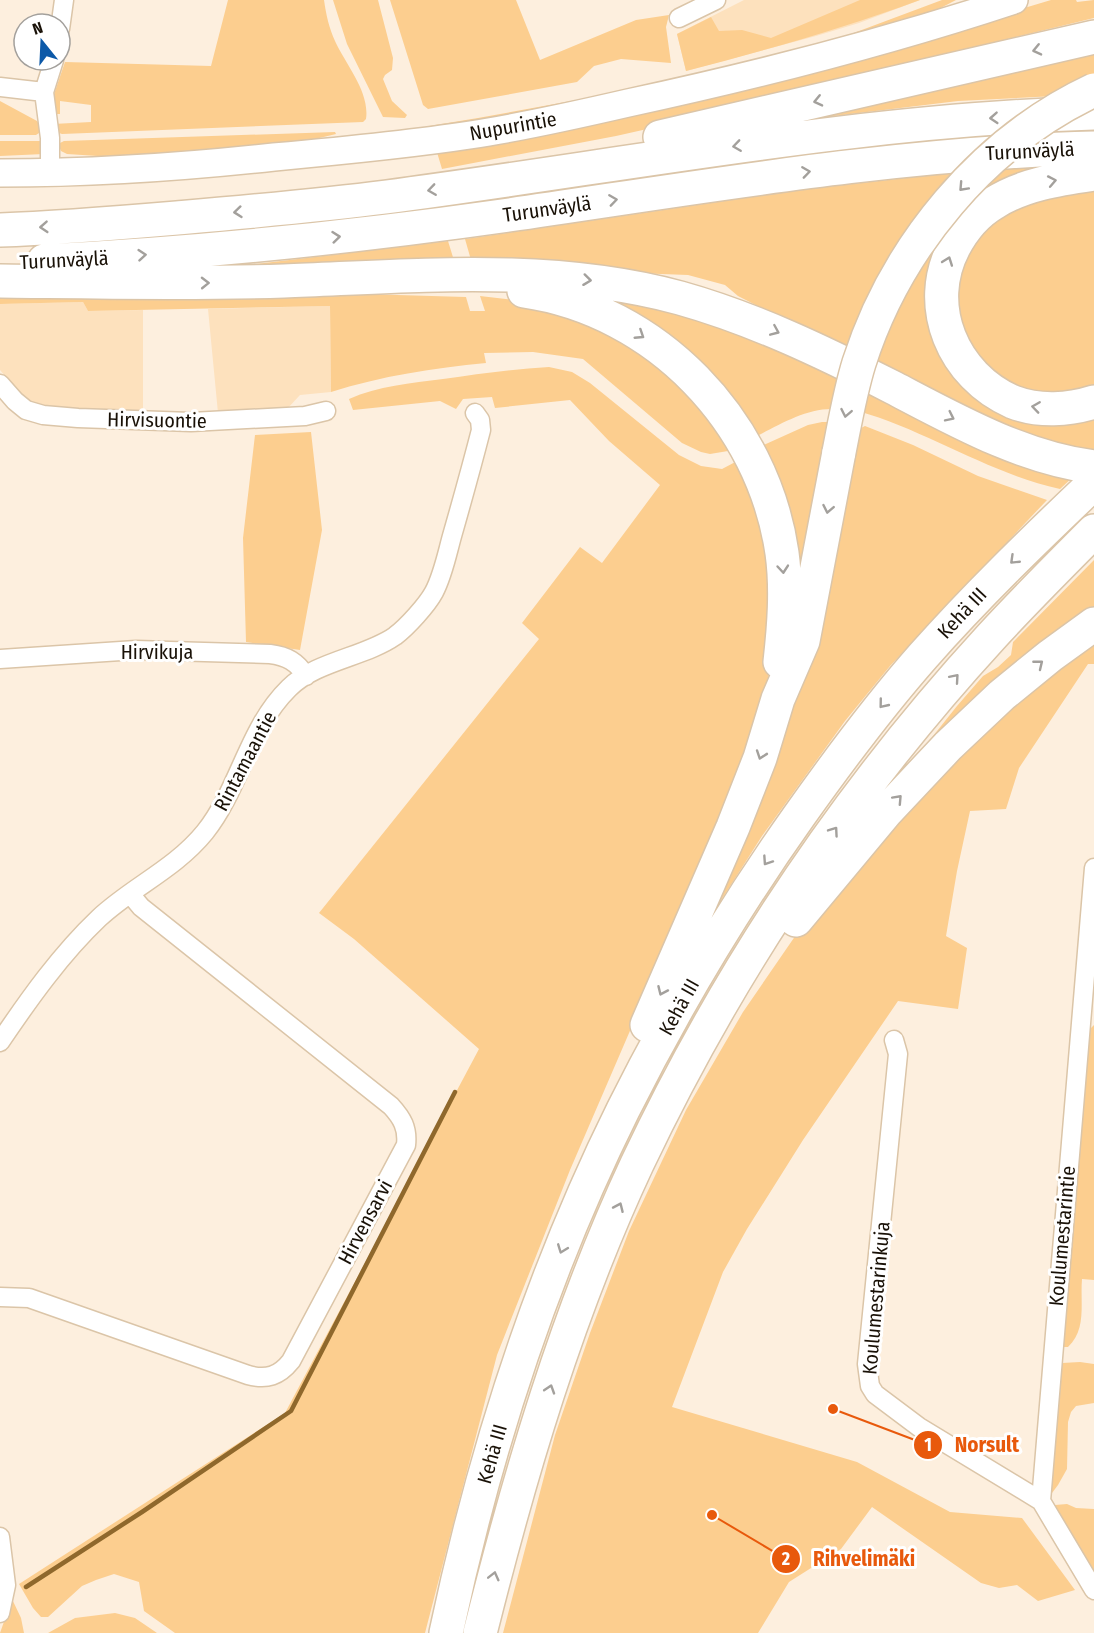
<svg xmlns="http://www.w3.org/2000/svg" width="1094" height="1633" font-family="'Fira Sans Condensed',sans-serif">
	<rect width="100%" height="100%" fill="#fdefde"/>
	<path fill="#fde1bd" d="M 744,0 L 920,0 L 859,23 L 816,36 L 686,71 L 677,34 Z
		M 83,302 L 88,311 L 143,310 L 143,414 L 40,407 L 26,401 L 0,370 L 0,304 Z
		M 330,306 L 331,392 L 300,395 L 287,409 L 218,413 L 208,309 Z"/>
	<path fill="#fcce8f" d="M 228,0 L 324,0 C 326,14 329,28 335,41 C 346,65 370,92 366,119 L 363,122 L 62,134 L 56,132 L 53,124 L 91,122 L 91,105 L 60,101 L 60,114 L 52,114 L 52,100 L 65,62 L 211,66 Z
		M 333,0 L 378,0 L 393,58 L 392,70 L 385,75 L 383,79 L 392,101 L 407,115 L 405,118 L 383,117 L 347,44 Z
		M 390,0 L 516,0 L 540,60 L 636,20 L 669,15 L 666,27 L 671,63 L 621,59 L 594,66 L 577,82 L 428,109 L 423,105 Z
		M 860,0 L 920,0 C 842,29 766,50 686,71 L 677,34 L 711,17 L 719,31 L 742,30 L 771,38 Z
		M 942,0 L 956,0 L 929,14 L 703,76 L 479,121 L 430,128 L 429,126 L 478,118 L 642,88 L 779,54 L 851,34 Z
		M 1051,0 L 1076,0 L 1077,2 L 1094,0 L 1094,18 L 914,62 L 714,114 L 616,136 L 442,169 L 436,149 L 942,33 Z
		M 1094,46 L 1094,76 L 1056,96 L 958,101 L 744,127 Z
		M 0,101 L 37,121 L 39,124 L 39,133 L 36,135 L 0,135 Z
		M 335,132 L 336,134 L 286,146 L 128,158 L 67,154 L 61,151 L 58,144 L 64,141 Z
		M 0,141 L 40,141 L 43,143 L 44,154 L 0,156 Z
		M 1064,165 L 952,231 L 962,377 L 1094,411 L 1094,457 L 1052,449 L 870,365 L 912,273 L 996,169 Z
		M 959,172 L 850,353 L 738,296 L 725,285 L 688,275 L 473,267 L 465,239 L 798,190 Z
		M 1094,185 L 1094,391 L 1026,394 L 976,359 L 954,304 L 965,251 L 990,222 L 1036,197 Z
		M 448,241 L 456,267 L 231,267 Z
		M 565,288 L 678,310 L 844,374 L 834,409 C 806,408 779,425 755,437 Z
		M 0,289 L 259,291 L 466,297 L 470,311 L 485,311 L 480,296 L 532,302 L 586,317 L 682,374 L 736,447 L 728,451 L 710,454 L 701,452 L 682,443 L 583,359 L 533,352 L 484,353 L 486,363 C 433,368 382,376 331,392 L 330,306 L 88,311 L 83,302 L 0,304 Z
		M 549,367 L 572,372 L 590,383 L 679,455 L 701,466 L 722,469 L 741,459 L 768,518 L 774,653 L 756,727 L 723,815 L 570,1170 L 497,1355 L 425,1633 L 175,1633 L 144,1611 L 139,1582 L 114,1574 L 96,1580 L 82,1586 L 48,1617 L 41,1617 L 33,1608 L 19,1584 L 285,1413 L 479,1049 L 354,939 L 319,913 L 539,639 L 522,623 L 580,547 L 602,563 L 660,485 L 609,441 L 570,400 L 495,408 L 492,397 L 463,399 L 456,409 L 440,401 L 353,410 L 349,399 C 378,386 411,383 443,379 C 478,374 513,369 549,367 Z
		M 864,385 L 1074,476 L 1060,489 C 988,473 928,431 858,411 Z
		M 822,422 L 831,422 L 802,589 L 759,447 L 808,425 Z
		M 865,426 L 913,445 L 978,476 L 1047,500 L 890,666 L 845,721 L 762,836 L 694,943 L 855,431 Z
		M 311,432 L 322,530 L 300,650 L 246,642 L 243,538 L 255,435 Z
		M 1094,560 L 1094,612 L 830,865 L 957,706 L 983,676 L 998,667 L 1011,655 L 1013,642 Z
		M 1094,634 L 1094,664 L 1088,664 L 1019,768 L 1006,809 L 970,811 L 957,871 L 946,936 L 967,948 L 958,1009 L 898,1001 L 803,1140 L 747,1229 L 723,1272 L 672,1407 L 857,1462 L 950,1512 L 1022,1518 L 1075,1590 L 1038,1601 L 1017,1585 L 999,1588 L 981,1583 L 872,1507 L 841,1549 L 789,1582 L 758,1633 L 503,1633 L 555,1435 L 590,1333 L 629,1231 L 686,1110 L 743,1012 L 809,916 L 942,766 Z
		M 1094,1025 L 1094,1280 L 1082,1279 C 1080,1303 1087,1329 1068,1347 L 1061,1347 L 1086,1033 Z
		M 1080,1362 L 1094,1364 L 1094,1403 L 1076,1406 L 1071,1412 L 1068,1422 L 1067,1469 L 1058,1485 L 1052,1493 L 1047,1494 L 1055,1370 L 1062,1363 Z
		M 1067,1504 L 1076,1508 L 1094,1509 L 1094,1579 L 1054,1510 L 1055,1505 Z
		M 12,1599 L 21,1618 L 24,1633 L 0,1633 Z
		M 115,1613 L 135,1618 L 157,1633 L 48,1633 L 75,1618 Z"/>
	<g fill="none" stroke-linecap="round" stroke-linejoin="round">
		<path stroke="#8f682c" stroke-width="4.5" d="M 26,1587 L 142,1512 L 291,1411 L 455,1092"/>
		<g stroke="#dbc5a8" stroke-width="21">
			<path id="street" d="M 679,18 L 716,0
				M 60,29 L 64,0
				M 0,87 L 44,92
				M 50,173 L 50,138 L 44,92 L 54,60
				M 0,384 L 15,401 L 26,410 L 43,415 L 78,418 L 191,422 L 305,416 L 326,411
				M 0,659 L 136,650 L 270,654 C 287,656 297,662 306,676
				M 1094,868 L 1041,1501 L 1094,1590
				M 894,1040 L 898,1054 L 867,1364 L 870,1386 L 875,1394 L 919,1427 L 1041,1501
				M 0,1042 C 29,999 61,954 99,918 C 132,887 175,869 205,832 C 240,788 248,728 289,688 C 316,661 365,657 395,636 C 407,627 427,605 434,592 C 443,575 447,554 452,536 C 462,501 472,465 481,430 L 480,420 L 475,413
				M 0,1297 L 29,1298 L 248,1375 C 267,1380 279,1376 291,1361 L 406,1145 C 408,1128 402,1118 391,1106 L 141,907 L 131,895
				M 0,1537 L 6,1585 L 0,1613"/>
		</g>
		<g stroke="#dbc5a8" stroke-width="30">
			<path id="secondary" d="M 0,173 C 92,173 183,167 274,157 C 340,151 405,145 470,135 C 523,127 576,115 628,103 C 758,75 887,42 1014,0"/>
		</g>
		<g stroke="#dbc5a8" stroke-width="36">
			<path id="highway" d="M 660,137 L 1094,37
				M 1094,174 C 1060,179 1024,184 994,203 C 977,213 963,230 954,247 C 923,306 953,376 1013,402 C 1039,412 1069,410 1094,402
				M 0,230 C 59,228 118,223 177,218 C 246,212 316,206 386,197 C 622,166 856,120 1094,113
				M 44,261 C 199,253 354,237 509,215 C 703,187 897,153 1094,148
				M 0,281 C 95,282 189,284 284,281 C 416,276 551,263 680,298 C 755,319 825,353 894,388 C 957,421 1023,458 1094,467
				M 524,291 C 656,310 763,421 782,553 C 787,589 784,626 780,662
				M 796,920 L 886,812 L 948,746 L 1002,695 L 1050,656 L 1094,624
				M 647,1025 L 733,827 L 760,758 L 778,699 L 803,641 L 839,452
				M 446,1633 C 484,1454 541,1275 623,1110 C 674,1008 733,909 799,816 C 838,761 879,706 923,656 C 977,595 1035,539 1094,483
				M 480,1633 C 520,1473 567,1314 637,1164 C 728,972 847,794 991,637 C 1024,601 1059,566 1094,531"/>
		</g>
		<use href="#street" stroke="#fff" stroke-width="18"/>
		<use href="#secondary" stroke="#fff" stroke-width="27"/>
		<use href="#highway" stroke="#fff" stroke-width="33"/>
		<g stroke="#dbc5a8" stroke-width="36" stroke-linecap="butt">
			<path id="highway-bridge" d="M 839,452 C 845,422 850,392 859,363 C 896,247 983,142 1094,90"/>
		</g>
		<use href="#highway-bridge" stroke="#fff" stroke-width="33"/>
	</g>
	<defs><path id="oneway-chevron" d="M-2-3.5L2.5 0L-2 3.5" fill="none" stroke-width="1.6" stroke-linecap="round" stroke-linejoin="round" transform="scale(1.5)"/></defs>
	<g stroke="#a3a09c">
		<use href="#oneway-chevron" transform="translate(1037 50) rotate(167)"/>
		<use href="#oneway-chevron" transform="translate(818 101) rotate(167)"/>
		<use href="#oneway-chevron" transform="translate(994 118) rotate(176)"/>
		<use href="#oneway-chevron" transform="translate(737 146) rotate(172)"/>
		<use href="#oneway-chevron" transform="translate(806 172) rotate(-8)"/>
		<use href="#oneway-chevron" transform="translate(1052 181) rotate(-11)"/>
		<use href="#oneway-chevron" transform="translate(963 187) rotate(133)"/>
		<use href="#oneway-chevron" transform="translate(432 190) rotate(172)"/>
		<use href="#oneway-chevron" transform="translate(613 200) rotate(-8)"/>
		<use href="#oneway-chevron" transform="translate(238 212) rotate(174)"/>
		<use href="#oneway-chevron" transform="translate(44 227) rotate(176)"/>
		<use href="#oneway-chevron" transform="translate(336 237) rotate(-6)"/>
		<use href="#oneway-chevron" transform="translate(142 255) rotate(-5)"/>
		<use href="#oneway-chevron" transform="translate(948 261) rotate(-70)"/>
		<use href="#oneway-chevron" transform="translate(587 280) rotate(7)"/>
		<use href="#oneway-chevron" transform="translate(205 283) rotate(-1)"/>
		<use href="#oneway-chevron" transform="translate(775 331) rotate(23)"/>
		<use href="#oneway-chevron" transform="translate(640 335) rotate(33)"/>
		<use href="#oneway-chevron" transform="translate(1036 407) rotate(-172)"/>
		<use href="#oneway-chevron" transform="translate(846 413) rotate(101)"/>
		<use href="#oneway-chevron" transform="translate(950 417) rotate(26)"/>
		<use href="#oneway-chevron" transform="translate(828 509) rotate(101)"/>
		<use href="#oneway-chevron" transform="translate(1014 560) rotate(136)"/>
		<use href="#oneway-chevron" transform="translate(783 569) rotate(85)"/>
		<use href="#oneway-chevron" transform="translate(1039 664) rotate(-39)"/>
		<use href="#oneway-chevron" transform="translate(955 678) rotate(-49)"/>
		<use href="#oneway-chevron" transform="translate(883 704) rotate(129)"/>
		<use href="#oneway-chevron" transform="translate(761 755) rotate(109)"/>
		<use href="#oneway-chevron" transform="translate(898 799) rotate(-47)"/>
		<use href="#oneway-chevron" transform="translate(834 831) rotate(-55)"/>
		<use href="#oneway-chevron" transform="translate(767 861) rotate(124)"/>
		<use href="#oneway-chevron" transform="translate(662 991) rotate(114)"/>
		<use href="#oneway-chevron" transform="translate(619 1207) rotate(-66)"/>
		<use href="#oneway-chevron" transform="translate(562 1249) rotate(111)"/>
		<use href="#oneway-chevron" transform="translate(550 1389) rotate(-72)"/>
		<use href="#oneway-chevron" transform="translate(494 1576) rotate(-76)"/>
	</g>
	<g text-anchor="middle" stroke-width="6" stroke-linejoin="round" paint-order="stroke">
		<g font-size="20" fill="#191107" stroke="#fff">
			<text transform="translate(513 126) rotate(-10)" y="7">Nupurintie</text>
			<text transform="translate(1030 151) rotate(-3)" y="7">Turunväylä</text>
			<text transform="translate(547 209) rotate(-8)" y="7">Turunväylä</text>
			<text transform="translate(64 260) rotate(-3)" y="7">Turunväylä</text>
			<text transform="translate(157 420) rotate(1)" y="7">Hirvisuontie</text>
			<text transform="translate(962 613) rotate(-47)" y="7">Kehä III</text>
			<text x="157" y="659">Hirvikuja</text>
			<text transform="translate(245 761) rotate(-62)" y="7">Rintamaantie</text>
			<text transform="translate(679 1007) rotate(-61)" y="7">Kehä III</text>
			<text transform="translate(365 1222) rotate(-62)" y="7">Hirvensarvi</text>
			<text transform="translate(1062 1236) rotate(-85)" y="7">Koulumestarintie</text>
			<text transform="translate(876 1298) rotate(-85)" y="7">Koulumestarinkuja</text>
			<text transform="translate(492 1454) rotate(-74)" y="7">Kehä III</text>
		</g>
	</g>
	<path fill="none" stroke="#e8590c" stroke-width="2" d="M833 1409L928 1445M712 1515L786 1559"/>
	<g fill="#e8590c" stroke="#fff" stroke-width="2">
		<circle cx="833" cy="1409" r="6"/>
		<circle cx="712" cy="1515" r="6"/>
		<circle cx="928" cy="1445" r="15"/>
		<circle cx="786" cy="1559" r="15"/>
	</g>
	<g font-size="18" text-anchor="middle" font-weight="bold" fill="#fff">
		<text x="928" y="1451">1</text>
		<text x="786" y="1565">2</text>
	</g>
	<g font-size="21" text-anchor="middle" font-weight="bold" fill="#e8590c" stroke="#fff" stroke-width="6" stroke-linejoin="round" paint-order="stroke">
		<text x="987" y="1452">Norsult</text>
		<text x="864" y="1566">Rihvelimäki</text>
	</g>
	<g transform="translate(42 42) rotate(342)"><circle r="28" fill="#ffffff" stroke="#a3a09c" stroke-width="1.5"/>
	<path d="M0-4.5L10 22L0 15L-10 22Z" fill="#0c59a8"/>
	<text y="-9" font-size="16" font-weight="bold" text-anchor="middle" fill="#191107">N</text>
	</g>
</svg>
